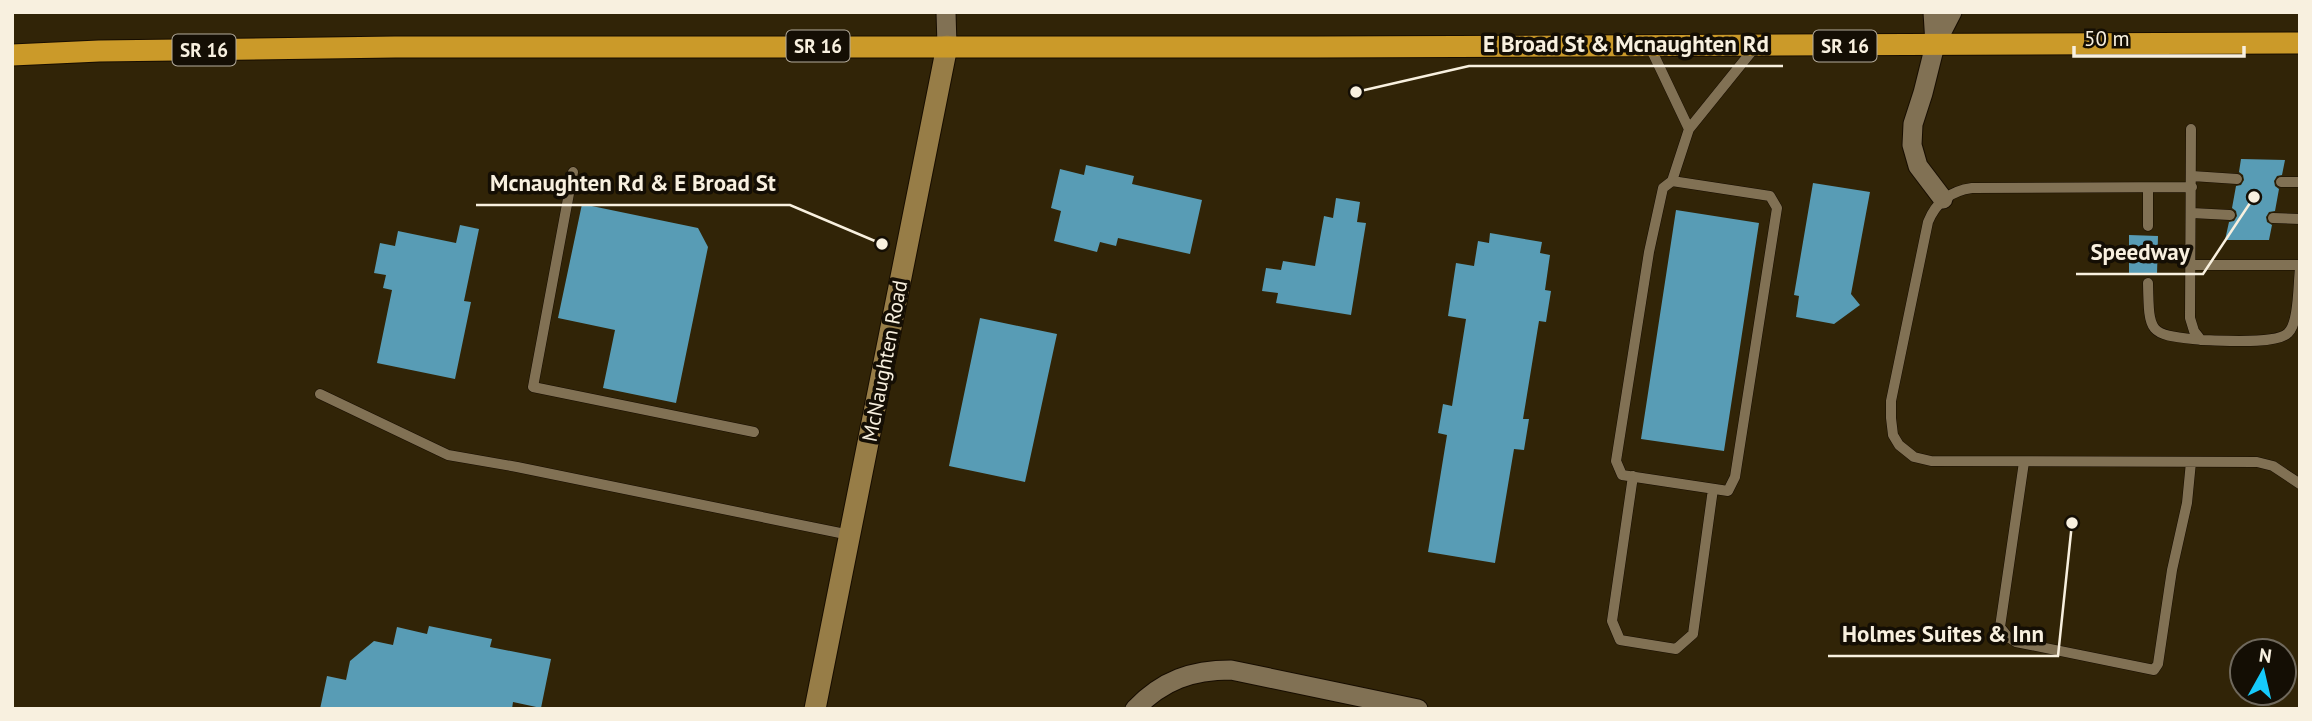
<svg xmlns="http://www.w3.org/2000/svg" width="2312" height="721" font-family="'PT Sans',sans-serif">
	<rect width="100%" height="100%" fill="#312407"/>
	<path fill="#589cb5" d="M 2241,159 L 2285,160 L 2282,175 L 2277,176 L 2274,181 L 2275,186 L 2279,189 L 2275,211 L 2269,212 L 2266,217 L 2267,222 L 2272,225 L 2269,240 L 2225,240 L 2229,222 L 2234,221 L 2237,216 L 2236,211 L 2232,208 L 2236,186 L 2241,185 L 2244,180 L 2243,175 L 2239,172 Z
		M 1086,165 L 1134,176 L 1132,184 L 1202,200 L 1190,254 L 1118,238 L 1116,246 L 1100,242 L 1097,252 L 1054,241 L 1061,211 L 1051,208 L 1060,169 L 1084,175 Z
		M 1813,183 L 1870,192 L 1851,294 L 1860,305 L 1834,324 L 1796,317 L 1799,296 L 1794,295 Z
		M 1336,198 L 1360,202 L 1357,222 L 1366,223 L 1351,315 L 1276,303 L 1278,293 L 1262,291 L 1266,268 L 1281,270 L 1283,261 L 1315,266 L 1324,216 L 1333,218 Z
		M 582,204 L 698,228 L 708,247 L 676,403 L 603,388 L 615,330 L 558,318 Z
		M 1676,210 L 1759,223 L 1724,451 L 1641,439 Z
		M 460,225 L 479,229 L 464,301 L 471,302 L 455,379 L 377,363 L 392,290 L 383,288 L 386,275 L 374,273 L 380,243 L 395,246 L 398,231 L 456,243 Z
		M 1490,233 L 1542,242 L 1540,253 L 1550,255 L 1545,290 L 1551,291 L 1546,322 L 1539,321 L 1523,419 L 1529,419 L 1524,450 L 1514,449 L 1495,563 L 1428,552 L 1447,435 L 1438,433 L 1443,404 L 1452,406 L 1466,319 L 1448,316 L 1456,263 L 1474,266 L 1478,241 L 1489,243 Z
		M 2129,235 L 2158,236 L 2157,275 L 2129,275 Z
		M 980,318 L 1057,334 L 1025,482 L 949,466 Z
		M 429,626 L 492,639 L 490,647 L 551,659 L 541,708 L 513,702 L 512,709 L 320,709 L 327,676 L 346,680 L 350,661 L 374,641 L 393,645 L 397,627 L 427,634 Z"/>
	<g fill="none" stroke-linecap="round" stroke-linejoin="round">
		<g stroke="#170d00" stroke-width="11">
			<path id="lane" d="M 1650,47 L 1689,129
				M 2191,129 L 2190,318 L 2194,331 L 2201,340 C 2219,340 2276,345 2288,333 C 2299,323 2298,284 2300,269
				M 573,172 L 533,387 L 754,432
				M 2192,176 L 2237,179
				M 1672,181 L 1770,196 L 1777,208 L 1735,477 L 1728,491 L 1622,475 L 1616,461 L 1649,252 L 1663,188 L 1672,181 L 1689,129 L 1756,46
				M 2281,182 L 2300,182
				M 2192,187 L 1972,188 C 1950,191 1936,202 1928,222 L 1891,401 L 1891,418 L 1893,435 L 1899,445 L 1914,457 L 1931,461 L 2257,462 L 2273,466 L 2300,484
				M 2148,188 L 2148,226
				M 2192,213 L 2230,215
				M 2273,218 L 2300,219
				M 2191,265 L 2300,265
				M 2148,283 C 2149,336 2149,334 2201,340
				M 320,394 L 448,455 L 517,467 L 850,535
				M 2024,462 L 2000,627 L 2008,637 L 2016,642 L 2154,670 L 2158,664 L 2172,570 L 2187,503 L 2191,462
				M 1633,476 L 1612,621 L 1620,640 L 1676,649 L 1693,634 L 1713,489"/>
		</g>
		<g stroke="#170d00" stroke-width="21">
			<path id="street" d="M 946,12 L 947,46
				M 1933,12 L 1935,44
				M 1943,199 L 1918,166 L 1912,145 L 1913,124 L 1923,93 L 1935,45 L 1952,12
				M 1135,709 C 1163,680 1192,670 1231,670 L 1418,709"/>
		</g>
		<g stroke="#170d00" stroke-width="23">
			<path id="secondary" d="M 815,709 L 947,46"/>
		</g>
		<g stroke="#170d00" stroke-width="23">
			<path id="highway" d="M 12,55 L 99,51 L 395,47 L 1316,47 L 2300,43"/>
		</g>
		<use href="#lane" stroke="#817154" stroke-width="10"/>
		<use href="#street" stroke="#817154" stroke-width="19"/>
		<use href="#secondary" stroke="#977d47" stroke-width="21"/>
		<use href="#highway" stroke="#cb9a29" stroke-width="21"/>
	</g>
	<g text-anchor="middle" stroke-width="7" stroke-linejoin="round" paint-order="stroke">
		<g fill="#140e04" stroke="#b4ac9d" stroke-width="2">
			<rect x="786.5" y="30.5" width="63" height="31" rx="5"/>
			<rect x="1813.5" y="30.5" width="63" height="31" rx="5"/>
			<rect x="172.5" y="34.5" width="63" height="31" rx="5"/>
		</g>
		<g font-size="19" font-weight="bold" fill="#f8f0df">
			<text x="818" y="53">SR 16</text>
			<text x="1845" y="53">SR 16</text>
			<text x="204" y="57">SR 16</text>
		</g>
		<g font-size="21" fill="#f8f0df" stroke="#140e04">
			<text transform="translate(885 361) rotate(-79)" y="7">McNaughten Road</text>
		</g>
	</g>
	<path fill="none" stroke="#f8f0df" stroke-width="2.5" d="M1356 92L1469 66H1783M882 244L790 205H476M2254 197L2203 274H2076M2072 523L2058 656H1828"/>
	<g fill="#f8f0df" stroke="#140e04" stroke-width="2.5">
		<circle cx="1356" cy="92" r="7"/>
		<circle cx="882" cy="244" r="7"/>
		<circle cx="2254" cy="197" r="7"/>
		<circle cx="2072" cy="523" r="7"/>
	</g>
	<g font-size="23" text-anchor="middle" font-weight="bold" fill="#f8f0df" stroke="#140e04" stroke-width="7" stroke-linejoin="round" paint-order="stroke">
		<text x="1626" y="52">E Broad St &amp; Mcnaughten Rd</text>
		<text x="633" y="191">Mcnaughten Rd &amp; E Broad St</text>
		<text x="2140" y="260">Speedway</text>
		<text x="1943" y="642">Holmes Suites &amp; Inn</text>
	</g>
	<rect width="2312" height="721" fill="none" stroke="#f8f0df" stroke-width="28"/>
	<g transform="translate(2263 672) rotate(8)"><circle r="33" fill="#140e04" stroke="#6f685c" stroke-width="2"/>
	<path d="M0-5L12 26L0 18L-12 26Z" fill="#16cafb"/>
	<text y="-10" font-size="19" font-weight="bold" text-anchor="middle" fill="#f8f0df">N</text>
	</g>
	<path d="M2074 46v10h170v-10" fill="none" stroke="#f8f0df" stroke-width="3.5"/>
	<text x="2084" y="46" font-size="21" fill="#f8f0df" stroke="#140e04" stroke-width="5" paint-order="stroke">50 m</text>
</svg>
